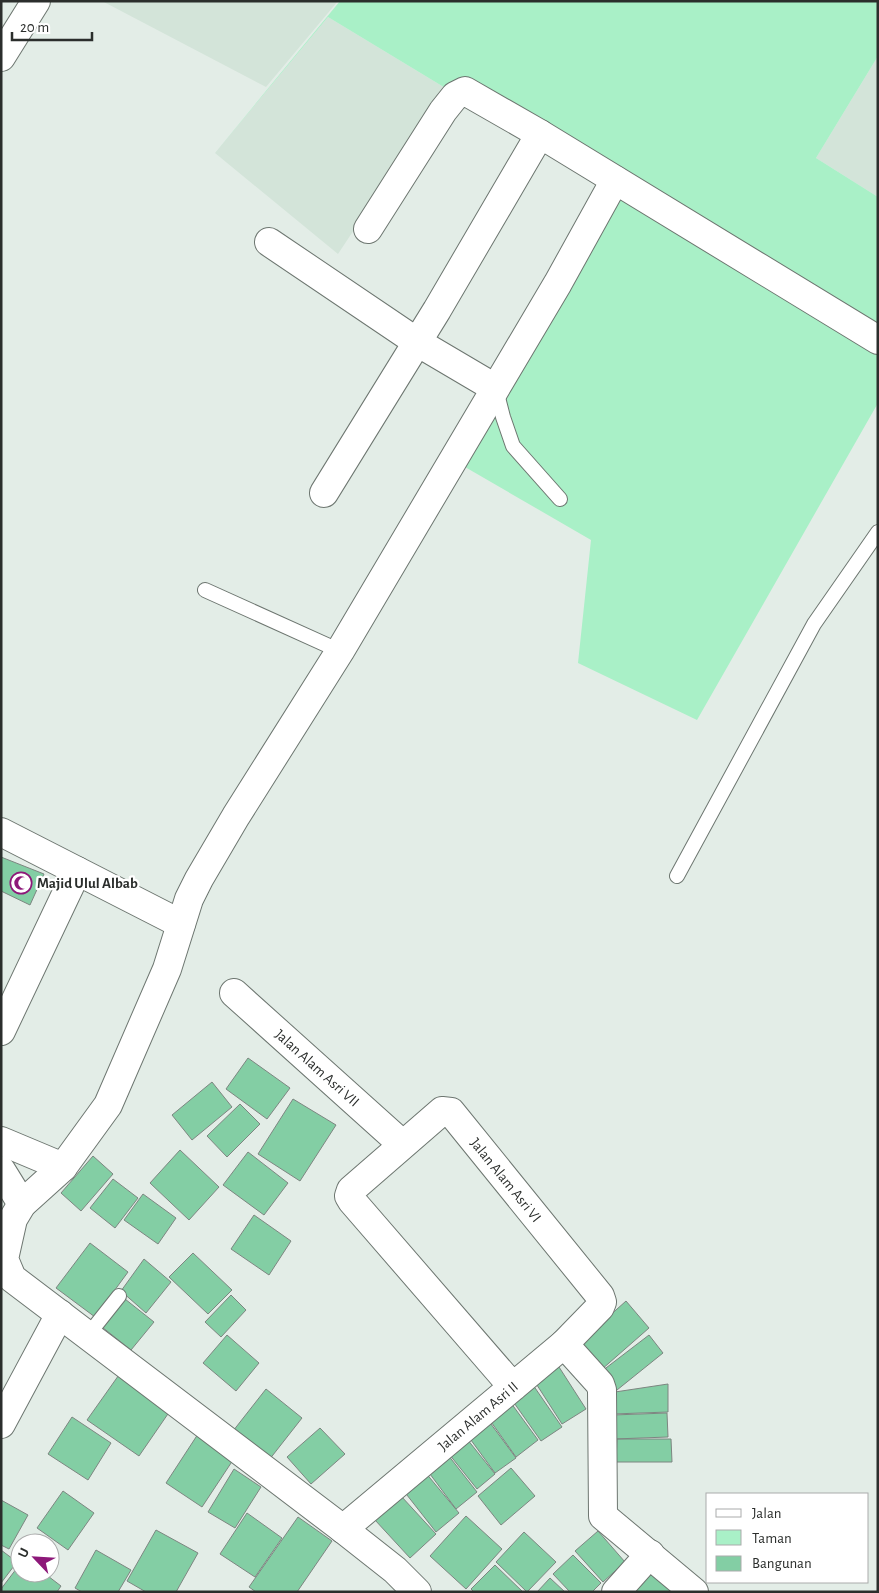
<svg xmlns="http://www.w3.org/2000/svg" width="879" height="1593" font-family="'Alegreya Sans',sans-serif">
	<rect width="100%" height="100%" fill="#e3ede7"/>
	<path fill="#d3e4d9" d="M 102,1 L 338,1 L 266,87 Z
		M 328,17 L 447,89 L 338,254 L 215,153 Z
		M 878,56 L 878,197 L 816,158 Z"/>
	<path fill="#a9f0c7" d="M 340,1 L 878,1 L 878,56 L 816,158 L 878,197 L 878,403 L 697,720 L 578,663 L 591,540 L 465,467 L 624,190 L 447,89 L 328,17 L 215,153 Z"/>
	<path fill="#83cea4" stroke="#7d8681" d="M 1,857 L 44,874 L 30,905 L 1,891 Z
		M 248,1058 L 290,1088 L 267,1119 L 226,1089 Z
		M 212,1082 L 232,1107 L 192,1140 L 172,1115 Z
		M 293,1099 L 336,1125 L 300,1181 L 258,1154 Z
		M 240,1104 L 260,1124 L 227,1157 L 207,1136 Z
		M 180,1150 L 219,1187 L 189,1220 L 150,1183 Z
		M 248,1152 L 288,1183 L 264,1215 L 223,1185 Z
		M 93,1156 L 113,1174 L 81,1211 L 61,1193 Z
		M 113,1179 L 138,1198 L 115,1228 L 90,1208 Z
		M 143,1194 L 176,1218 L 158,1244 L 124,1220 Z
		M 254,1215 L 291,1241 L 269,1275 L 231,1249 Z
		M 90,1243 L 128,1272 L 95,1317 L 56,1288 Z
		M 193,1253 L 232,1290 L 208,1314 L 169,1277 Z
		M 144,1259 L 171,1282 L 146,1313 L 121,1291 Z
		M 231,1295 L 246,1310 L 221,1337 L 205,1322 Z
		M 125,1299 L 154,1322 L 131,1350 L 102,1327 Z
		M 626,1301 L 649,1328 L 601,1370 L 578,1344 Z
		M 227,1335 L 259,1363 L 236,1391 L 203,1363 Z
		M 649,1335 L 663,1353 L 617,1390 L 602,1371 Z
		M 559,1367 L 586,1409 L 562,1424 L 535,1382 Z
		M 121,1372 L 172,1408 L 139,1456 L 87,1420 Z
		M 668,1384 L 668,1412 L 613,1414 L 615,1392 Z
		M 533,1385 L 562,1427 L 541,1441 L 512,1400 Z
		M 266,1389 L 302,1418 L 269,1460 L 233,1431 Z
		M 511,1403 L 538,1440 L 516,1457 L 489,1419 Z
		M 667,1413 L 668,1437 L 614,1439 L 613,1415 Z
		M 72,1417 L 111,1443 L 88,1480 L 48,1454 Z
		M 488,1420 L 516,1458 L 495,1473 L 468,1436 Z
		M 320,1428 L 345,1454 L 311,1484 L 287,1457 Z
		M 198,1434 L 235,1457 L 202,1507 L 166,1483 Z
		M 467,1439 L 495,1474 L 477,1489 L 449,1454 Z
		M 617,1439 L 671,1439 L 672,1462 L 616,1462 Z
		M 448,1455 L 477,1492 L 456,1509 L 427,1470 Z
		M 511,1468 L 535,1496 L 501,1525 L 478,1496 Z
		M 234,1469 L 261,1487 L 235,1528 L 208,1512 Z
		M 425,1472 L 459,1513 L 436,1532 L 403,1490 Z
		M 63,1491 L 94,1513 L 68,1550 L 37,1528 Z
		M 401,1496 L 436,1534 L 410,1558 L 375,1520 Z
		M 1,1500 L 28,1515 L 9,1549 L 1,1545 Z
		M 247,1513 L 282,1538 L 255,1577 L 220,1554 Z
		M 466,1516 L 502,1549 L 466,1589 L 430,1556 Z
		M 298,1517 L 332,1541 L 297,1592 L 256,1592 L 249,1587 Z
		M 156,1530 L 198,1553 L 176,1592 L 146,1592 L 127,1581 Z
		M 598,1531 L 625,1562 L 603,1582 L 575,1551 Z
		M 524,1532 L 556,1562 L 527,1592 L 496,1562 Z
		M 1,1550 L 17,1562 L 1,1583 Z
		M 96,1550 L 131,1570 L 118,1592 L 82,1592 L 75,1588 Z
		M 573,1555 L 601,1583 L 592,1592 L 570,1592 L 553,1574 Z
		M 20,1564 L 20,1573 L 44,1573 L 61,1586 L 57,1592 L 1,1592 L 1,1589 Z
		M 495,1565 L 523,1592 L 474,1592 L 471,1589 Z
		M 654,1571 L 673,1588 L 670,1592 L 635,1592 Z
		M 550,1578 L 565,1592 L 537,1592 Z"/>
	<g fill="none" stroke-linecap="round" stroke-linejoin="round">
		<g stroke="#6d7670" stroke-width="16">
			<path id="lane" d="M 496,390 L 503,417 L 513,446 L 560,499
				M 205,590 L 340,651
				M 677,876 L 814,624 L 878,532
				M 88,1335 L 119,1296"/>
		</g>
		<g stroke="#6d7670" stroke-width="30">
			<g id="street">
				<path d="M 1,57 L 36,1"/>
				<path d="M 368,229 L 443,111 L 455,96 L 465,91 L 540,134 L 878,340"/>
				<path d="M 269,242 L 417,342 L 495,388"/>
				<path d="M 324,493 L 437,310 L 540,134"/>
				<path d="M 1,832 L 181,924"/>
				<path id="s1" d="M 234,993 L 402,1144"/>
				<path d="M 1,1031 L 77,871"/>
				<path d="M 1,1141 L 63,1167"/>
				<path d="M 1,1170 L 22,1204"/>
				<path d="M 564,1344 L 600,1384 L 602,1390 L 603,1516 L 694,1592"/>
				<path d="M 1,1424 L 60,1314"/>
				<path id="s2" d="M 343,1529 L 564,1344 L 600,1307 L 602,1302 L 600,1296 L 451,1112 L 442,1111 L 351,1190 L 349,1196 L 352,1201 L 513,1387"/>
				<path d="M 417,1592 L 395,1570 L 343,1529 L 12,1278 L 4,1259 L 13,1219 L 22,1204 L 63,1167 L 108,1105 L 167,969 L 189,899 L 199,879 L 236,816 L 340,651 L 558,283 L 615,180"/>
				<path d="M 616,1592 L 650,1554"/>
			</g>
		</g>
		<use href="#lane" stroke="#fff" stroke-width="14"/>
		<use href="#street" stroke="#fff" stroke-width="28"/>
	</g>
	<defs>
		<g id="mosque-ring" transform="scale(1.125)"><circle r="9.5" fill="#fff" stroke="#8d1879" stroke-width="1.5"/><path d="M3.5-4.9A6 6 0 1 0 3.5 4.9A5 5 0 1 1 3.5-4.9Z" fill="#8d1879"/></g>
	</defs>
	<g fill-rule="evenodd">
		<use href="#mosque-ring" x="21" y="883"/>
	</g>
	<g text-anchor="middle" stroke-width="4.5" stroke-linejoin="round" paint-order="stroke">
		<g font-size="15" font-weight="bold" fill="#2b2e2c" stroke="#fff" text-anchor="start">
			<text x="37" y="888">Majid Ulul Albab</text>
		</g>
		<g font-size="15" fill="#2b2e2c" stroke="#fff">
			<text dy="5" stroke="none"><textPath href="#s1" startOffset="112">Jalan Alam Asri VII</textPath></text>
			<text transform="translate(506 1180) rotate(51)" y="5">Jalan Alam Asri VI</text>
			<text dy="5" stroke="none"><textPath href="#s2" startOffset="176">Jalan Alam Asri II</textPath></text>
		</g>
	</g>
	<rect width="879" height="1593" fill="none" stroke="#2b2e2c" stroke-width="5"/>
	<rect x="706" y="1493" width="162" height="90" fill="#ffffff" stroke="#aaabab"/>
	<rect x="716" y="1509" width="25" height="8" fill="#ffffff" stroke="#aaabab"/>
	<text x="752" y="1518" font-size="15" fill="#2b2e2c">Jalan</text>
	<rect x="716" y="1530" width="25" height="15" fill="#a9f0c7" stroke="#aaabab"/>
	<text x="752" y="1543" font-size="15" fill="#2b2e2c">Taman</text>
	<rect x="716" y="1556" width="25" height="15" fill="#83cea4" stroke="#aaabab"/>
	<text x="752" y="1568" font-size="15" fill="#2b2e2c">Bangunan</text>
	<g transform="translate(35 1558) rotate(295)"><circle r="24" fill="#ffffff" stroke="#aaabab"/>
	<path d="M0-4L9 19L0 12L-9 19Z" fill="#8d1879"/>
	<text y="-8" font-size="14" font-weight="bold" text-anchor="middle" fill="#2b2e2c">U</text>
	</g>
	<path d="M12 32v8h80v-8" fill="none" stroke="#2b2e2c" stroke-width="2.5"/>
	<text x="20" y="32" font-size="15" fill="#2b2e2c" stroke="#ffffff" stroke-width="4" paint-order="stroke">20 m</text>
</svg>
